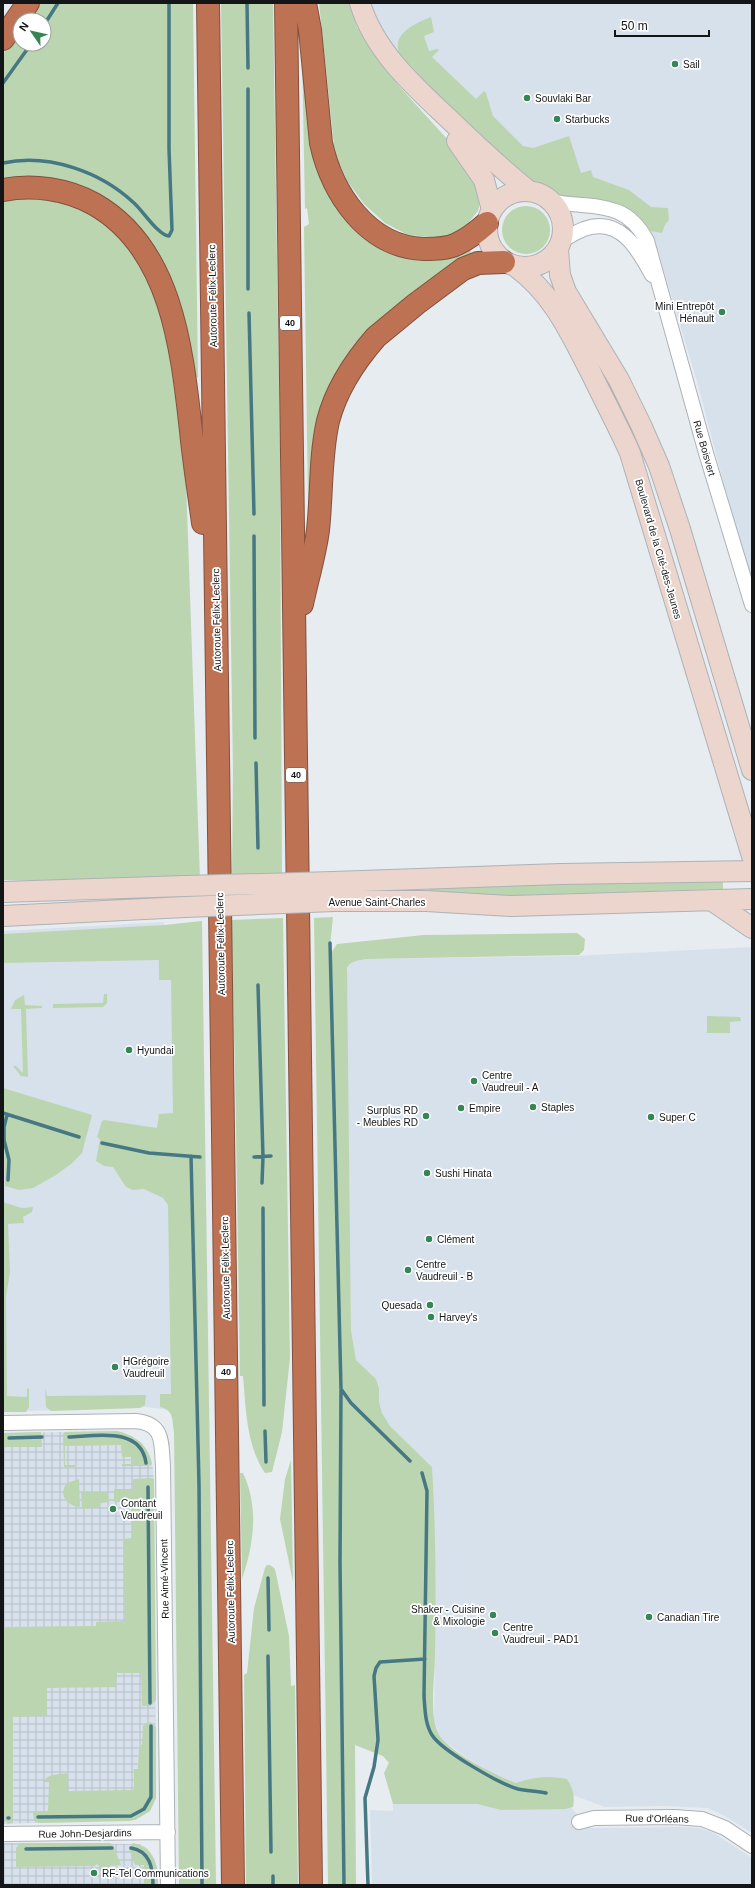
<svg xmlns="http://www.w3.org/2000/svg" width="755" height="1888" font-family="Arial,sans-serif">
	<defs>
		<pattern id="industrial-grid" width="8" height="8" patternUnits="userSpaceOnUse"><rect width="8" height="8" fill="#d7e1eb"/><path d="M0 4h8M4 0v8" fill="none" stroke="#b8c0c9"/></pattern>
	</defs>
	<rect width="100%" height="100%" fill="#e7ecf0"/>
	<path fill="#d7e1eb" d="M 369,3 L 752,3 L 752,581 L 730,508 L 698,385 L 655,241 L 644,222 L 618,204 L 554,192 L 530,182 L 471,130 L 400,56 L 389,43 L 378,25 Z
		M 164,922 L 164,925 L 174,925 L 177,1416 L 169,1410 L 147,1407 L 3,1412 L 3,931 Z
		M 752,947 L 752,1833 L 723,1815 L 707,1808 L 664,1806 L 605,1807 L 551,1787 L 516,1783 L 489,1772 L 464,1756 L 445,1742 L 438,1733 L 434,1720 L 435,1654 L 432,1467 L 390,1426 L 382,1413 L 379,1402 L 379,1388 L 376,1379 L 356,1360 L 351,1330 L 346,974 L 349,964 L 356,960 L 368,959 L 573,956 Z
		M 393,1804 L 477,1804 L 501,1810 L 571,1808 L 591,1828 L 679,1827 L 698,1828 L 714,1833 L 752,1858 L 752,1885 L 372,1885 L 370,1810 L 393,1811 Z"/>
	<path fill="url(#industrial-grid)" d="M 117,1431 L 131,1436 L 142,1443 L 152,1462 L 154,1479 L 156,1798 L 150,1811 L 135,1820 L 3,1824 L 3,1433 Z
		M 3,1843 L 139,1844 L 146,1847 L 154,1858 L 158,1871 L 158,1885 L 3,1885 Z"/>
	<path fill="#bbd5b1" d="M 38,3 L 193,3 L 198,377 L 193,378 L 118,212 L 3,181 L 3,54 L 20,30 L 20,44 L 44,44 L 44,20 L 27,20 Z
		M 221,3 L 273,3 L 280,450 L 282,876 L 232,878 L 233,771 Z
		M 319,3 L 350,3 L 357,27 L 399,86 L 468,162 L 481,197 L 478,211 L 464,228 L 442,238 L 408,235 L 385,223 L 364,204 L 348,182 L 335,155 Z
		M 431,17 L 434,32 L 424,36 L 429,51 L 437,49 L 439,50 L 432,57 L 476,99 L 484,91 L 486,93 L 493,116 L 523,146 L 533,148 L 569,136 L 581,173 L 591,170 L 593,177 L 629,190 L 651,207 L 668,208 L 669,220 L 665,225 L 662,233 L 650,231 L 638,216 L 618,204 L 599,199 L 572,200 L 530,182 L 471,130 L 399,53 C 392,33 416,23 431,17 Z
		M 302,52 L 355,226 L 469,248 L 473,257 L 352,355 L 314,504 L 308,503 L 304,227 L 309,224 L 307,208 L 305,209 Z
		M 46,196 L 87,210 L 128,242 L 153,286 L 173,351 L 185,453 L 200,879 L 40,881 L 3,880 L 3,198 Z
		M502 230a24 24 0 1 1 48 0a24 24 0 1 1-48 0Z
		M 723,878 L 723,889 L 490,896 L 428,893 L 430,886 Z
		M 333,917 L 329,956 L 337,944 L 424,935 L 577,933 L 585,939 L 584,950 L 579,955 L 368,959 C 360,960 351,960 347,968 L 351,1330 L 356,1360 L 376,1379 L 379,1388 L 379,1402 L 382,1413 L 390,1426 L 432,1467 C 436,1529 436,1593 435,1655 C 435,1676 429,1714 438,1733 C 449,1753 495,1775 516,1783 C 534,1777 548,1775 567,1779 C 573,1788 575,1796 573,1807 L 565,1809 L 501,1810 L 477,1804 L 393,1804 L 384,1773 L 389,1763 L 383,1756 L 355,1745 L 356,1885 L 328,1885 L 314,918 Z
		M 283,918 L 290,1358 L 282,1432 L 272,1472 L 265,1473 C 246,1445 246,1409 243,1376 L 240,1376 L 235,1070 L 231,920 Z
		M 202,921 L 216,1885 L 179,1885 L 174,1432 C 172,1420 174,1410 160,1407 L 160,1394 L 171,1394 L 168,1205 L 163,1198 L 144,1189 L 133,1190 L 126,1187 L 113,1167 L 104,1166 L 96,1161 L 100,1139 L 97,1137 L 102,1121 L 104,1120 L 157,1128 L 159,1114 L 173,1113 L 171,980 L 159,980 L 159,960 L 3,963 L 3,934 L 164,925 Z
		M 104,994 L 107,994 L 107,1003 L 103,1007 L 53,1008 L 53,1004 L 103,1003 Z
		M 24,995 L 25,1005 L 42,1006 L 42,1008 L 26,1009 L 28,1077 L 21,1076 L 13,1066 L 16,1066 L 23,1073 L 21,1009 L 11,1009 L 15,1000 Z
		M 707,1016 L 740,1017 L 741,1021 L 730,1022 L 730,1033 L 707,1033 Z
		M 3,1088 L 92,1115 L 82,1153 L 71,1164 L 56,1175 L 33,1188 L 19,1190 L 5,1186 Z
		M 3,1202 L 22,1208 L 33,1207 L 32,1212 L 23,1217 L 24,1223 L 8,1224 L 10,1272 L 6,1297 L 7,1396 L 27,1397 L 27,1388 L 29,1389 L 29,1407 L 26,1412 L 3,1412 Z
		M 45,1388 L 47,1396 L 146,1395 L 145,1405 L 140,1408 L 51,1411 L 46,1407 Z
		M 117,1431 C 134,1435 149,1445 152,1464 L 149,1466 L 122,1466 L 122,1464 L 131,1464 L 131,1457 L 122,1457 L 121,1445 L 65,1446 L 65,1465 L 75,1465 L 75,1467 L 64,1467 L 63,1434 L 65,1432 Z
		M 41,1432 L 42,1447 L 3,1447 L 3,1433 Z
		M 291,1460 L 293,1582 L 280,1519 L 285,1479 Z
		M 240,1473 L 243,1473 C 259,1507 254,1544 242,1579 Z
		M 152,1478 L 154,1479 L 156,1700 L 151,1706 L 142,1706 L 141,1673 L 117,1673 L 116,1687 L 47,1688 L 47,1716 L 13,1717 L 13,1819 L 11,1823 L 8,1824 L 5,1820 L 3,1802 L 3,1627 L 96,1626 L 96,1622 L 125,1621 L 123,1539 L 132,1538 L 131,1502 L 114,1502 L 114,1489 L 133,1489 L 133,1479 Z
		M 79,1479 L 80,1507 C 66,1506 58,1494 67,1483 Z
		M 81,1492 L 108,1492 L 109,1502 L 99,1503 L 99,1508 L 82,1509 Z
		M 267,1565 L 270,1565 L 275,1569 L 289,1636 L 291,1686 L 295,1685 L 298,1885 L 246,1885 L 244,1675 L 247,1673 L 254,1608 L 265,1568 Z
		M 148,1722 L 152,1723 L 156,1727 L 156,1798 L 150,1811 L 135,1820 L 128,1821 L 39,1823 L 34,1820 L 33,1812 L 48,1811 L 49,1782 L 43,1782 C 49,1773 58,1775 68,1773 L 68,1791 L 134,1790 L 134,1769 L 138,1769 L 139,1748 L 142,1744 L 143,1726 Z
		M 20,1843 L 110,1843 L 113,1845 L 121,1865 L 110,1866 L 110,1873 L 107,1873 L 97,1864 L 95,1866 L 16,1867 L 16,1848 Z
		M 133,1843 C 155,1847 158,1866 158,1885 L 144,1885 L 144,1865 L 135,1865 L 129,1849 Z"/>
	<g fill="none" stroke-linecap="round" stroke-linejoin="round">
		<path stroke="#457883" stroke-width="3.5" d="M 247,3 L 248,68
			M 44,25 L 58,3
			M 3,83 L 31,44
			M 248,89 L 248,289
			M 3,163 C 49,153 101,172 134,203 C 143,211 159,236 169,236 L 172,230 L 169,149 L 169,3
			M 249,313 L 254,514
			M 254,536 L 255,738
			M 256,763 L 258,848
			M 330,943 L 341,1389 L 351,1403 L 410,1461
			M 258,985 L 263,1157 L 262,1183
			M 3,1113 L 79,1137
			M 7,1115 L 4,1127 L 4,1140 L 9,1160 L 8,1180
			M 102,1143 L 149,1153 L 200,1157
			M 191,1156 L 199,1484 L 202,1885
			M 254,1157 L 271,1156
			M 263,1208 L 264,1405
			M 341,1390 L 340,1563 L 344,1885
			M 265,1431 L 266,1462
			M 69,1437 C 95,1436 141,1426 146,1463
			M 9,1438 L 42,1437
			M 422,1473 L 427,1491 L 424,1696 C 425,1709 425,1724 432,1735 C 442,1751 500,1784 518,1789 C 527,1791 537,1791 546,1793
			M 148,1487 L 150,1703
			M 268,1578 L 269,1630
			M 268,1656 L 271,1852
			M 38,1817 L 131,1816 L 144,1809 L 151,1797 L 151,1726
			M 8,1818 L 9,1818
			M 131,1848 C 150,1851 153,1868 153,1885
			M 26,1849 L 112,1848
			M 273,1876 L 273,1885
			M 368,1885 L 365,1798 L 374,1767 L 378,1740 L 374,1676 L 376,1668 L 380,1662 L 425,1659"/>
		<g stroke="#adb2b6" stroke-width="16">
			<path id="street" d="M 551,201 C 590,210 624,197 647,241 L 706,453 L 752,605
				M 562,240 C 569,237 576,232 584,229 C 620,216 638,249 652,275
				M 3,1423 L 136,1421 C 165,1424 161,1444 163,1466 L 168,1885
				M 579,1822 L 594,1818 L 674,1817 L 702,1819 L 725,1828 L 752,1846
				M 3,1834 L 168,1832"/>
		</g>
		<g stroke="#adb2b6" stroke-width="22">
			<path id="secondary" d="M 360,3 C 374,51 415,87 450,120 C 476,145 501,169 529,191
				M 457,141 L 484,180 L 492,210
				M487 229a38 38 0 1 1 76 0a38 38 0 1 1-76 0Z
				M 558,249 L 560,275 L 566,292 L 619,380 L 641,425 L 659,466 L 680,529 L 752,770
				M 516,267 C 554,295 570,333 591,373 C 604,400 618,426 630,453 L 752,856
				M 333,882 L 561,874 L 752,871
				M 3,892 L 185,886
				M 711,900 L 752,928
				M 334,901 L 426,901 L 511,906 L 752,899
				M 3,916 L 185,907"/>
		</g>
		<g stroke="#82513e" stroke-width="24">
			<path id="highway" d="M 208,3 L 233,1885
				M 286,3 L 311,1885
				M 305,3 L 310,30 L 321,143 C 332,193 367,247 424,249 C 435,249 447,249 457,244 C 468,239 478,231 487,223
				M 3,39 L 28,3
				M 3,190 C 33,184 67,189 94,204 C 172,248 182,350 191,431 C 194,462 199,493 203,523
				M 302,604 C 307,580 315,554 318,530 C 322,493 320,456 328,421 C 336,390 355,361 376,337 L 416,304 L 463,269 L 478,263 L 504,262"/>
		</g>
		<use href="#street" stroke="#fff" stroke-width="14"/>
		<use href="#secondary" stroke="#ecd5cc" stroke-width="20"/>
		<use href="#highway" stroke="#be7254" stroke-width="22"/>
		<g stroke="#adb2b6" stroke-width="22" stroke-linecap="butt">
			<path id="secondary-bridge" d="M 185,886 L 333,882
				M 185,907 L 334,901"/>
		</g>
		<use href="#secondary-bridge" stroke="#ecd5cc" stroke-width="20"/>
	</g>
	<g fill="#368555" stroke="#fff" stroke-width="1.5">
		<circle cx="675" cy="64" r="4"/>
		<circle cx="527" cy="98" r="4"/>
		<circle cx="557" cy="119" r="4"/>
		<circle cx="722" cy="312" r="4"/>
		<circle cx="129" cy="1050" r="4"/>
		<circle cx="474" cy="1081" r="4"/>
		<circle cx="533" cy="1107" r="4"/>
		<circle cx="461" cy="1108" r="4"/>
		<circle cx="426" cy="1116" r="4"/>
		<circle cx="651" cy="1117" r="4"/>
		<circle cx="427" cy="1173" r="4"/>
		<circle cx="429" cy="1239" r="4"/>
		<circle cx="408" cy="1270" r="4"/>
		<circle cx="430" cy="1305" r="4"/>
		<circle cx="431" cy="1317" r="4"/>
		<circle cx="115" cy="1367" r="4"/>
		<circle cx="113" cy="1509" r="4"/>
		<circle cx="493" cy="1615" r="4"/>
		<circle cx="649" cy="1617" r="4"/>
		<circle cx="495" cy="1633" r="4"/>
		<circle cx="94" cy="1873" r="4"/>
	</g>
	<g text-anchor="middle" stroke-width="3.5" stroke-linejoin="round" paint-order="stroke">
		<g fill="#fff" stroke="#5a5b5c" stroke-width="1">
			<rect x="280" y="316" width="20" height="14" rx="3"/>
			<rect x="286" y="768" width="20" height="14" rx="3"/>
			<rect x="216" y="1365" width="20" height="14" rx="3"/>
		</g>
		<g font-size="9" font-weight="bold" fill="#131516">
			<text x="290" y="326">40</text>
			<text x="296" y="778">40</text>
			<text x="226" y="1375">40</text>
		</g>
		<g font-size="10" fill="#131516" stroke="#fff" text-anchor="start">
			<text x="683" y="68">Sail</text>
			<text x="535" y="102">Souvlaki Bar</text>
			<text x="565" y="123">Starbucks</text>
			<text x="714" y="310" text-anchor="end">Mini Entrepôt<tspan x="714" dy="12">Hénault</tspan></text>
			<text x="137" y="1054">Hyundai</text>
			<text x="482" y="1079">Centre<tspan x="482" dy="12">Vaudreuil - A</tspan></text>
			<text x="541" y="1111">Staples</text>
			<text x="469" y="1112">Empire</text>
			<text x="418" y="1114" text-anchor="end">Surplus RD<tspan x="418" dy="12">- Meubles RD</tspan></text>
			<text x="659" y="1121">Super C</text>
			<text x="435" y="1177">Sushi Hinata</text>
			<text x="437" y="1243">Clément</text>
			<text x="416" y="1268">Centre<tspan x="416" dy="12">Vaudreuil - B</tspan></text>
			<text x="422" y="1309" text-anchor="end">Quesada</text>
			<text x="439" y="1321">Harvey's</text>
			<text x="123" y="1365">HGrégoire<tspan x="123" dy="12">Vaudreuil</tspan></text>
			<text x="121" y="1507">Contant<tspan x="121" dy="12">Vaudreuil</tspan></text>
			<text x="485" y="1613" text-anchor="end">Shaker - Cuisine<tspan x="485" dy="12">&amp; Mixologie</tspan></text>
			<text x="657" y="1621">Canadian Tire</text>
			<text x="503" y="1631">Centre<tspan x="503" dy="12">Vaudreuil - PAD1</tspan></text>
			<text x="102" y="1877">RF-Tel Communications</text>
		</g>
		<g font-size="10" fill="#131516" stroke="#fff">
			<text transform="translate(212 296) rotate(-91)" y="4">Autoroute Félix-Leclerc</text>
			<text transform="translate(705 448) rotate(74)" y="4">Rue Boisvert</text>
			<text transform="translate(659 549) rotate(74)" y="4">Boulevard de la Cité-des-Jeunes</text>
			<text transform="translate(216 620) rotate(-91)" y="4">Autoroute Félix-Leclerc</text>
			<text x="377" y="906">Avenue Saint-Charles</text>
			<text transform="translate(220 944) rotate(-91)" y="4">Autoroute Félix-Leclerc</text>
			<text transform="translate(225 1268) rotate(-91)" y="4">Autoroute Félix-Leclerc</text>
			<text transform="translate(164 1579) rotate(-91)" y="4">Rue Aimé-Vincent</text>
			<text transform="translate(230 1592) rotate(-91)" y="4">Autoroute Félix-Leclerc</text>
			<text transform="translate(657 1818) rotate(1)" y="4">Rue d'Orléans</text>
			<text transform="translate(85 1833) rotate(-1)" y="4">Rue John-Desjardins</text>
		</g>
	</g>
	<rect width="755" height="1888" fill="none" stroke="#131516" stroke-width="8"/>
	<g transform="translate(32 32) rotate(304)"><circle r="19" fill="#ffffff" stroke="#a1a1a2"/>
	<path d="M0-3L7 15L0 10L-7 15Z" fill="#368555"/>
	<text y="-6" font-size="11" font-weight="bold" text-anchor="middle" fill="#131516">N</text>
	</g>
	<path d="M615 30v6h94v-6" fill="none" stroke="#131516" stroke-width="2"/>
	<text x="621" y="30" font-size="12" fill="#131516" stroke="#ffffff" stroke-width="3" paint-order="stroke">50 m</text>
</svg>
